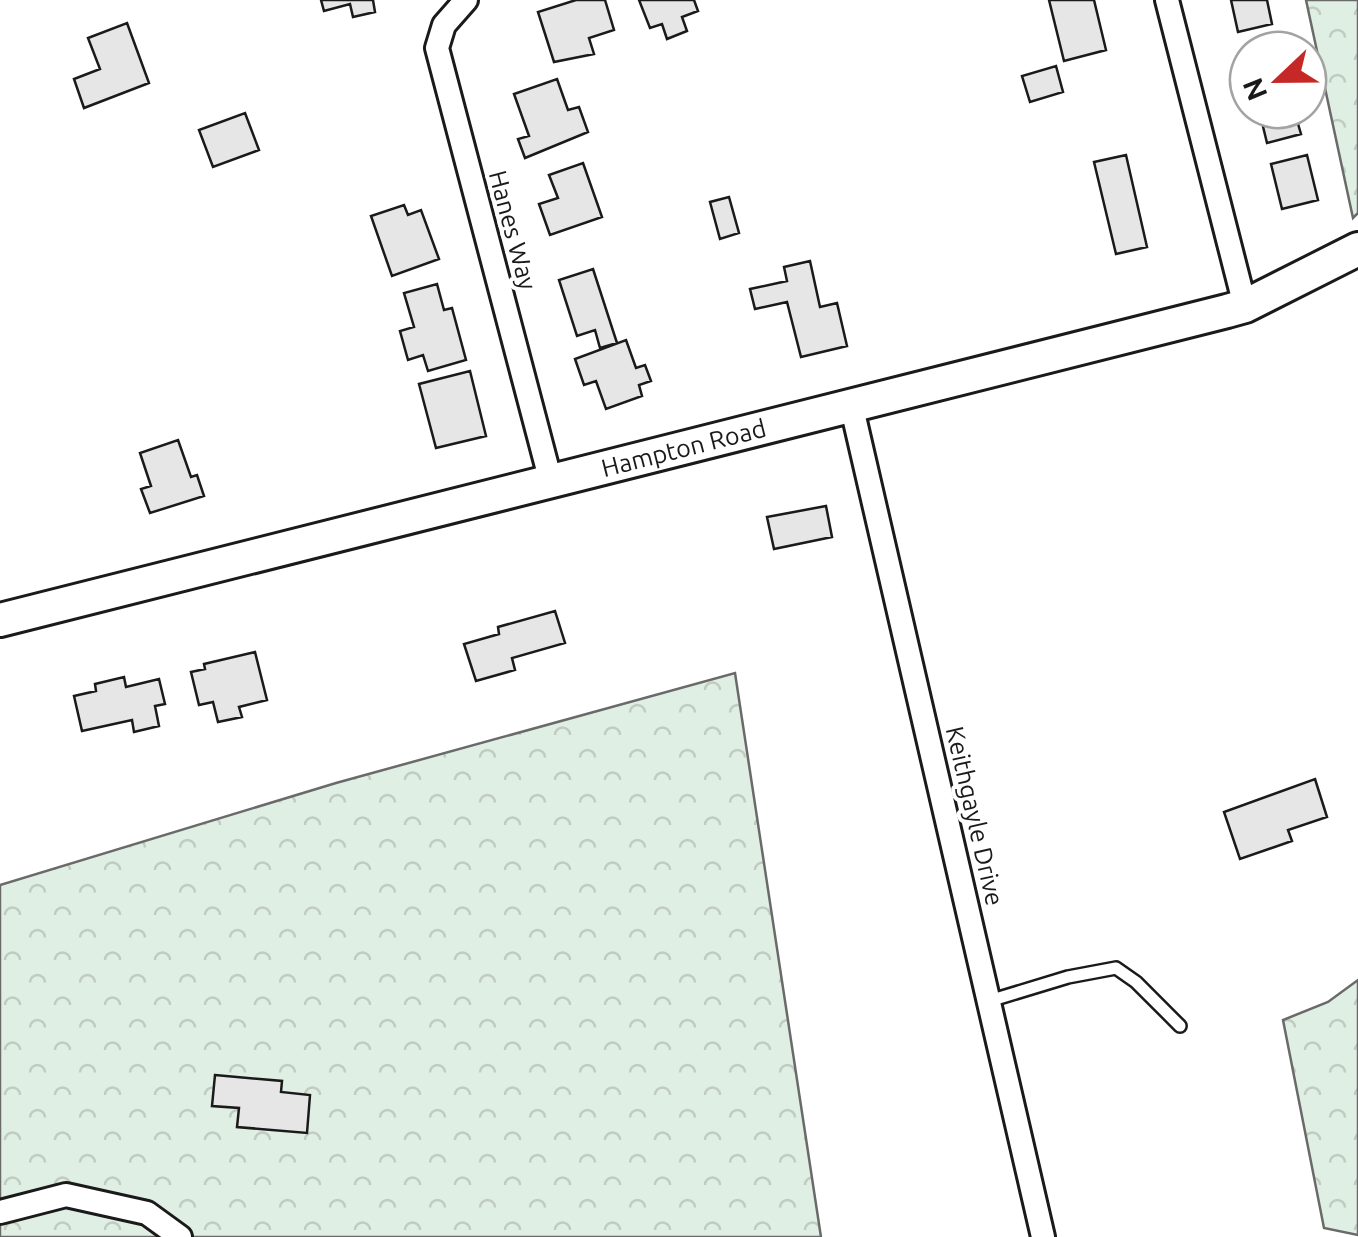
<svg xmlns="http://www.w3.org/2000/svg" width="1358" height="1237" font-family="Ubuntu,sans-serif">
	<defs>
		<pattern id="forest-crowns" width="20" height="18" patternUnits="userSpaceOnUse" patternTransform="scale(2.5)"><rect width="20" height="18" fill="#e0efe3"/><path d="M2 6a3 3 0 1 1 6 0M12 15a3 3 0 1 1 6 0" fill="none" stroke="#c0ccc2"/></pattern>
	</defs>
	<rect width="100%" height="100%" fill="#fff"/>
	<path fill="url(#forest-crowns)" stroke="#6a6a6a" stroke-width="2.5" d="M 1306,0 L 1358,0 L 1358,213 L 1353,218 Z
		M 735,673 L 821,1237 L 0,1237 L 0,885 L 336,783 Z
		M 1358,980 L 1358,1235 L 1324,1228 L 1283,1020 L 1328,1002 Z"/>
	<path fill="#e6e6e6" stroke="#1a1a1a" stroke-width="2.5" d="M 321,0 L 373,0 L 375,12 L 353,17 L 350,4 L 324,11 Z
		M 576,0 L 605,0 L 614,30 L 589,38 L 594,54 L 554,62 L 538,12 Z
		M 639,0 L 694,0 L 698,11 L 682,17 L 687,31 L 667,39 L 662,24 L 650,28 Z
		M 1049,0 L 1094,0 L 1106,50 L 1064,61 Z
		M 1231,0 L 1267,0 L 1272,24 L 1238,32 Z
		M 127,23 L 149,83 L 84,108 L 74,79 L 100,69 L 88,38 Z
		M 1056,66 L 1063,92 L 1030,102 L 1022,76 Z
		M 557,79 L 568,110 L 579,107 L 588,132 L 525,158 L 518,139 L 529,136 L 514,94 Z
		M 1259,110 L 1294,110 L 1301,134 L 1267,143 Z
		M 245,113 L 259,150 L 213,167 L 199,130 Z
		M 1126,155 L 1147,247 L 1116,254 L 1094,162 Z
		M 1307,155 L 1318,200 L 1282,209 L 1271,164 Z
		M 583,163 L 602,217 L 550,235 L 539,204 L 558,198 L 549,175 Z
		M 729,197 L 739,233 L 720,239 L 710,202 Z
		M 404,205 L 408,215 L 421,210 L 439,259 L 392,276 L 371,216 Z
		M 810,261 L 820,307 L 837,303 L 847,346 L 801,357 L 787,302 L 755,309 L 750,289 L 787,281 L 784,267 Z
		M 593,269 L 617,343 L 600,348 L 595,330 L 577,336 L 559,280 Z
		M 437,284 L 444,310 L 452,308 L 466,360 L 428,371 L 423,355 L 408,360 L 400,331 L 414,327 L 404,293 Z
		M 626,340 L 636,368 L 645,365 L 651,381 L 639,385 L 642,396 L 606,409 L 596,381 L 584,385 L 575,359 Z
		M 470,371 L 486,436 L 436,448 L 419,384 Z
		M 178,440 L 191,477 L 197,475 L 204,496 L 150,513 L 141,489 L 151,486 L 140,453 Z
		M 826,506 L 832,537 L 774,549 L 767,517 Z
		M 555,611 L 565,643 L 512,658 L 515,670 L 476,681 L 464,644 L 499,634 L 498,627 Z
		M 255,652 L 267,700 L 239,707 L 242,717 L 218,722 L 213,702 L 199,705 L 191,672 L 205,669 L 204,664 Z
		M 124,677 L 126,687 L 159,679 L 165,704 L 155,706 L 159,726 L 134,732 L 132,720 L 82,731 L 74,696 L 96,691 L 95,684 Z
		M 1315,779 L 1327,817 L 1288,830 L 1292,841 L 1240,859 L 1224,812 Z
		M 215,1075 L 282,1081 L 281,1092 L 310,1095 L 307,1133 L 237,1127 L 239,1108 L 212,1106 Z"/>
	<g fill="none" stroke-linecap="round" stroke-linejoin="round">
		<g stroke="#1a1a1a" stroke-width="16">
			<path id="lane" d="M 989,1001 L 1068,977 L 1116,968 L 1136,982 L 1180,1026"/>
		</g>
		<g stroke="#1a1a1a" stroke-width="28">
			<path id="street" d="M 466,0 L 444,25 L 437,48 L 551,482
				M 1167,0 L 1245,306
				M 852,408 L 1043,1237
				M 0,1212 L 66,1195 L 147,1213 L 180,1237"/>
		</g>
		<g stroke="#1a1a1a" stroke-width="38">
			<g id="secondary">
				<path id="s1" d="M 0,620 L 1227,311 L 1245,306 L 1358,249"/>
			</g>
		</g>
		<use href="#lane" stroke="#fff" stroke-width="11"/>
		<use href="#street" stroke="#fff" stroke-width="22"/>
		<use href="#secondary" stroke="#fff" stroke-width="32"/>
	</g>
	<g text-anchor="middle" stroke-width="8" stroke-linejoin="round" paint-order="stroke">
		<g font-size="25" fill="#1a1a1a" stroke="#fff">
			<text transform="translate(513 230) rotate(75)" y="9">Hanes Way</text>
			<text dy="9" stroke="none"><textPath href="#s1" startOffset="705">Hampton Road</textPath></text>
			<text transform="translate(975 816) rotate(77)" y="9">Keithgayle Drive</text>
		</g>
	</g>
	<g transform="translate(1278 80) rotate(248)"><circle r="48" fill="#ffffff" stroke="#a3a3a3" stroke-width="2.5"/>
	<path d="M0-8L18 38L0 25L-18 38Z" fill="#c62828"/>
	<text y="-15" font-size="28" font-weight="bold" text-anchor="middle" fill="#1a1a1a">N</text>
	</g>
</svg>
